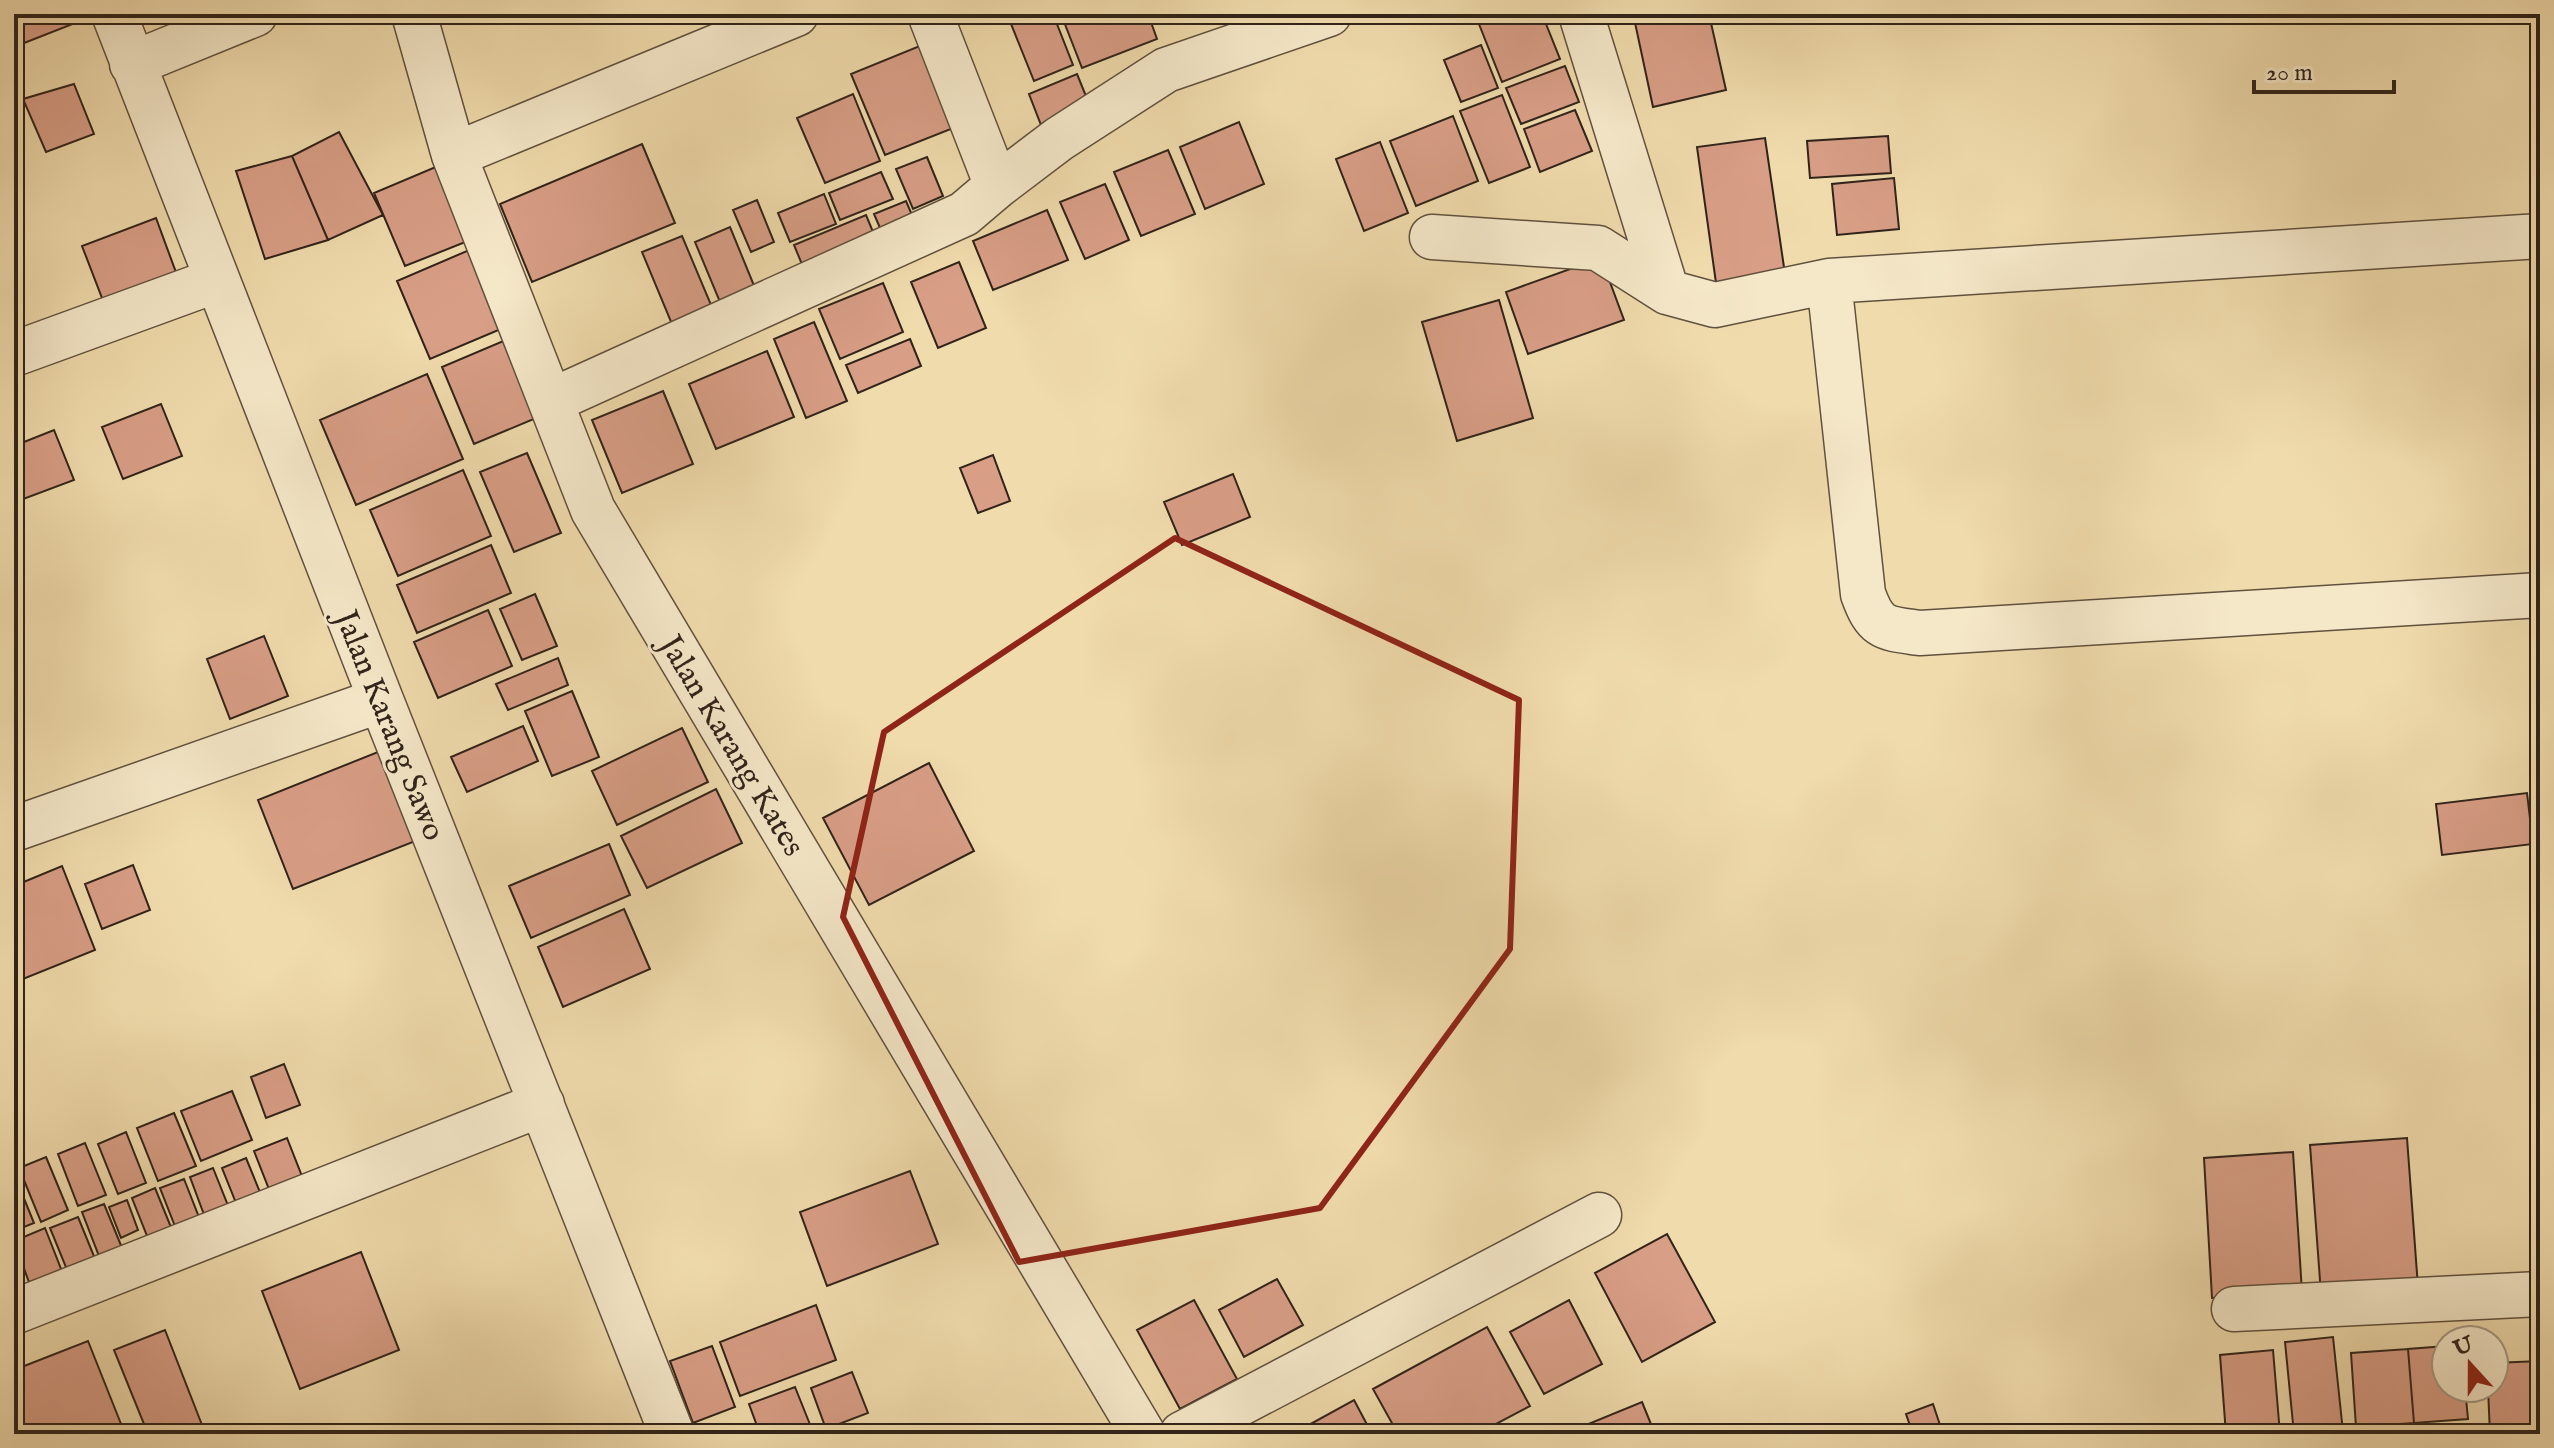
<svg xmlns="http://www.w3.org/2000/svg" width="2554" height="1448" font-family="'IM FELL English',serif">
	<rect width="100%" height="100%" fill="#f0dbac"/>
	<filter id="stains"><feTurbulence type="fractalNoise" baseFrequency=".0025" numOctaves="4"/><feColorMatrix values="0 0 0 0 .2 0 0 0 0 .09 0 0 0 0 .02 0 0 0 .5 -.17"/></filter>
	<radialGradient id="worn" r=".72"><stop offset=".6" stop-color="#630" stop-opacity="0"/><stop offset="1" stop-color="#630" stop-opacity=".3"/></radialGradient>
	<path fill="#d89e86" stroke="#30231a" stroke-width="2" d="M 14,14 L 87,14 L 88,18 L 14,47 Z
		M 1007,14 L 1053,14 L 1073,65 L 1034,81 Z
		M 1061,14 L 1148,14 L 1157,39 L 1082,68 Z
		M 1230,14 L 1270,14 L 1236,27 Z
		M 1475,14 L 1542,14 L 1560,59 L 1502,82 Z
		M 1650,14 L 1709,14 L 1726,90 L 1653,107 L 1634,18 Z
		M 927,43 L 961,125 L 885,155 L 851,74 Z
		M 1481,45 L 1498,88 L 1461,102 L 1444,60 Z
		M 1565,66 L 1579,102 L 1521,124 L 1506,88 Z
		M 1077,74 L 1090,106 L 1041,125 L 1029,94 Z
		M 74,84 L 94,134 L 46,152 L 23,99 Z
		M 853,94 L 880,161 L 825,183 L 797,118 Z
		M 1502,95 L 1530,167 L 1489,183 L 1460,111 Z
		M 1575,110 L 1592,151 L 1540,172 L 1524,129 Z
		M 1453,116 L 1478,181 L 1416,206 L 1390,141 Z
		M 1239,122 L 1264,184 L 1205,209 L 1180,147 Z
		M 339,132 L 383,215 L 328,240 L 292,156 Z
		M 1888,136 L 1891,173 L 1810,178 L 1807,141 Z
		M 1765,138 L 1785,274 L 1716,283 L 1697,147 Z
		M 1380,142 L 1408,213 L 1364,231 L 1336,159 Z
		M 642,144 L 675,223 L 532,282 L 500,204 Z
		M 1168,150 L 1195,214 L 1141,236 L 1114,172 Z
		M 292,156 L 328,240 L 265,259 L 236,171 Z
		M 927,157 L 943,196 L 913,209 L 896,169 Z
		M 445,163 L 473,239 L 405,266 L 374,193 Z
		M 881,172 L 893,199 L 840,220 L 829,193 Z
		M 1894,178 L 1899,229 L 1837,235 L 1832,184 Z
		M 1105,184 L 1129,240 L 1085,259 L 1060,202 Z
		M 824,194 L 836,224 L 790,242 L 778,213 Z
		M 757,200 L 774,242 L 751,252 L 733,210 Z
		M 906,201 L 918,229 L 886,242 L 874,214 Z
		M 1047,210 L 1068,260 L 993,290 L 973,241 Z
		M 866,215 L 878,244 L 806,274 L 794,245 Z
		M 156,218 L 181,286 L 107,311 L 82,246 Z
		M 730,227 L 755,288 L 720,302 L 695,242 Z
		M 682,236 L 714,312 L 674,329 L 642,252 Z
		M 474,248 L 508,326 L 430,359 L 397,281 Z
		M 1601,258 L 1624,320 L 1528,354 L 1506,292 Z
		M 959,262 L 986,328 L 938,348 L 911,282 Z
		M 883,283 L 903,332 L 840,359 L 819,309 Z
		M 1499,300 L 1533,418 L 1457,441 L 1422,322 Z
		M 814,322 L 847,401 L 806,418 L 774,339 Z
		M 508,339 L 541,416 L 474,444 L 442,367 Z
		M 910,339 L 921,366 L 858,393 L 846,365 Z
		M 767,351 L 794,417 L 716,449 L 689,384 Z
		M 427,374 L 463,459 L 356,505 L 320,420 Z
		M 663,391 L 693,464 L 622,493 L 592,420 Z
		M 161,404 L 182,456 L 123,479 L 102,427 Z
		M 54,430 L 74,480 L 18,501 L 14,491 L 14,446 Z
		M 527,453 L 561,533 L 514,552 L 480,472 Z
		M 993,455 L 1010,501 L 978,513 L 960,468 Z
		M 463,470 L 491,536 L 398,576 L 370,510 Z
		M 1233,474 L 1250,517 L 1182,545 L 1164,502 Z
		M 491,545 L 511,593 L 417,633 L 397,585 Z
		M 535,594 L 557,646 L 522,660 L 500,609 Z
		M 488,610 L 512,666 L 438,698 L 414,642 Z
		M 264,636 L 288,696 L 230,719 L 207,659 Z
		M 558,658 L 568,685 L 508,710 L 496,684 Z
		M 572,691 L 599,757 L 552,776 L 525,711 Z
		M 523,726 L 538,761 L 467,792 L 451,757 Z
		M 682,728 L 708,782 L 617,825 L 592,771 Z
		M 383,750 L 418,840 L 293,889 L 258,800 Z
		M 929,763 L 974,851 L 869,905 L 823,818 Z
		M 716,789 L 742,843 L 647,888 L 621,836 Z
		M 2527,793 L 2533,844 L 2442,855 L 2436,804 Z
		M 609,844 L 630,895 L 531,938 L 509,886 Z
		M 133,865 L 150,910 L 102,929 L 85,884 Z
		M 62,866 L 95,950 L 23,979 L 14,957 L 14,886 Z
		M 624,909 L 650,969 L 563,1007 L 538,947 Z
		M 284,1064 L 300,1105 L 266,1118 L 251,1077 Z
		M 232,1091 L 252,1140 L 201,1161 L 181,1111 Z
		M 174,1113 L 196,1166 L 158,1181 L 137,1128 Z
		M 126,1132 L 146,1183 L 118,1194 L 98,1144 Z
		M 287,1138 L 307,1189 L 274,1202 L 254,1151 Z
		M 2407,1138 L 2418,1287 L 2321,1294 L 2310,1145 Z
		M 85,1143 L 106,1195 L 78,1206 L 58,1154 Z
		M 2293,1152 L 2302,1292 L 2212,1298 L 2204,1158 Z
		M 46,1157 L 68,1210 L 41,1222 L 19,1168 Z
		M 246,1158 L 264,1202 L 240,1213 L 222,1168 Z
		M 213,1168 L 233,1218 L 209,1228 L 190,1177 Z
		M 910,1171 L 938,1244 L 827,1286 L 800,1212 Z
		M 14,1174 L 34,1223 L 14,1231 Z
		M 184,1179 L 204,1230 L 180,1239 L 160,1188 Z
		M 155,1188 L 175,1237 L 151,1246 L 132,1198 Z
		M 127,1200 L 138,1230 L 121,1238 L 109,1207 Z
		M 104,1204 L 127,1260 L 104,1269 L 82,1212 Z
		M 78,1217 L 100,1271 L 72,1282 L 50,1228 Z
		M 45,1228 L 67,1284 L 34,1296 L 14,1241 Z
		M 1667,1234 L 1715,1322 L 1642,1362 L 1595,1273 Z
		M 361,1252 L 399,1350 L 300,1389 L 262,1291 Z
		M 1277,1279 L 1303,1325 L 1244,1357 L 1219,1310 Z
		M 1194,1300 L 1237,1379 L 1180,1409 L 1137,1330 Z
		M 1569,1300 L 1602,1364 L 1544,1394 L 1510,1332 Z
		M 816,1305 L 836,1360 L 740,1396 L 720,1342 Z
		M 1487,1327 L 1530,1406 L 1477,1434 L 1398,1434 L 1373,1389 Z
		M 165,1330 L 202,1425 L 181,1434 L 148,1434 L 114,1350 Z
		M 2333,1337 L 2343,1432 L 2294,1434 L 2285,1342 Z
		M 88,1341 L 125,1434 L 14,1434 L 14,1370 Z
		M 712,1346 L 735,1407 L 693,1423 L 670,1361 Z
		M 2446,1346 L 2446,1388 L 2465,1388 L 2468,1419 L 2414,1423 L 2408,1349 Z
		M 2408,1349 L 2414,1423 L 2356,1427 L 2351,1353 Z
		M 2273,1350 L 2280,1434 L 2226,1434 L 2220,1355 Z
		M 2540,1361 L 2540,1434 L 2490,1434 L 2488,1388 L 2494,1388 L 2494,1363 Z
		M 852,1372 L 868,1413 L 826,1429 L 811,1388 Z
		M 795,1387 L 813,1432 L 760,1434 L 749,1404 Z
		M 1354,1400 L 1372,1434 L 1297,1434 L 1296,1432 Z
		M 1642,1402 L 1655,1434 L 1584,1434 L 1581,1427 Z
		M 1933,1404 L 1940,1425 L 1913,1434 L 1906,1414 Z
		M 2478,1426 L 2478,1434 L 2409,1434 L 2409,1429 Z"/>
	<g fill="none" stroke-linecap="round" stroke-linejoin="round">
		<g stroke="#60513e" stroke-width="47">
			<path id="minor" d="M 114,14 L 381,700 L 672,1434
				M 414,14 L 454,155 L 593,510 L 1143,1434
				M 930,14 L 997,186
				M 1581,14 L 1667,292
				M 132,64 L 255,14
				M 454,155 L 796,14
				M 1432,237 L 1598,248 L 1667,292 L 1715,305 L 1829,281 L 2540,236
				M 1829,281 L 1863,594 C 1876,630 1885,628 1920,633 L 2540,595
				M 14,354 L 217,280
				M 551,401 L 964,214 L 997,186 L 1059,139 L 1166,70 L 1329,14
				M 14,829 L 381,700
				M 2234,1309 L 2540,1294
				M 14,1312 L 542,1104
				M 1182,1434 L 1599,1215"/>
		</g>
		<use href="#minor" stroke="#f5e8c9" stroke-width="44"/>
	</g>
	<path fill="none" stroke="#8f2418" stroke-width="6" stroke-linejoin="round" d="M 1175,538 L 1519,700 L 1510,949 L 1320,1208 L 1019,1262 L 843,917 L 884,732 Z"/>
	<g text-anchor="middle" stroke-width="6" stroke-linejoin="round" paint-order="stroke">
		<g font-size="32" fill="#30231a" stroke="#f5e8c9">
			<text transform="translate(391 725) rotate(68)" y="11">Jalan Karang Sawo</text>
			<text transform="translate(733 745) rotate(59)" y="11">Jalan Karang Kates</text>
		</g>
	</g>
	<rect width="2554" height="1448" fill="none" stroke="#f0dbac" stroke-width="48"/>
	<rect x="16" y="16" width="2522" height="1416" fill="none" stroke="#30231a" stroke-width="4"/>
	<rect x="24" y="24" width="2506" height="1400" fill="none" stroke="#30231a" stroke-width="2"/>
	<g transform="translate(2470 1364) rotate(339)"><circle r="38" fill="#f5e8c9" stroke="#a69983" stroke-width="2"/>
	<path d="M0-6L14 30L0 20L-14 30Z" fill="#8f2418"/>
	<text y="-12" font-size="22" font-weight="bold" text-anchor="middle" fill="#30231a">U</text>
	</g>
	<path d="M2254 80v12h140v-12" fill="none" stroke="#30231a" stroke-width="4"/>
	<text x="2266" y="80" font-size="24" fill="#30231a" stroke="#f5e8c9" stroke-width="6" paint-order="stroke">20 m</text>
	<rect width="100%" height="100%" filter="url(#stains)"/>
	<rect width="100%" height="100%" fill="url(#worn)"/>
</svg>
